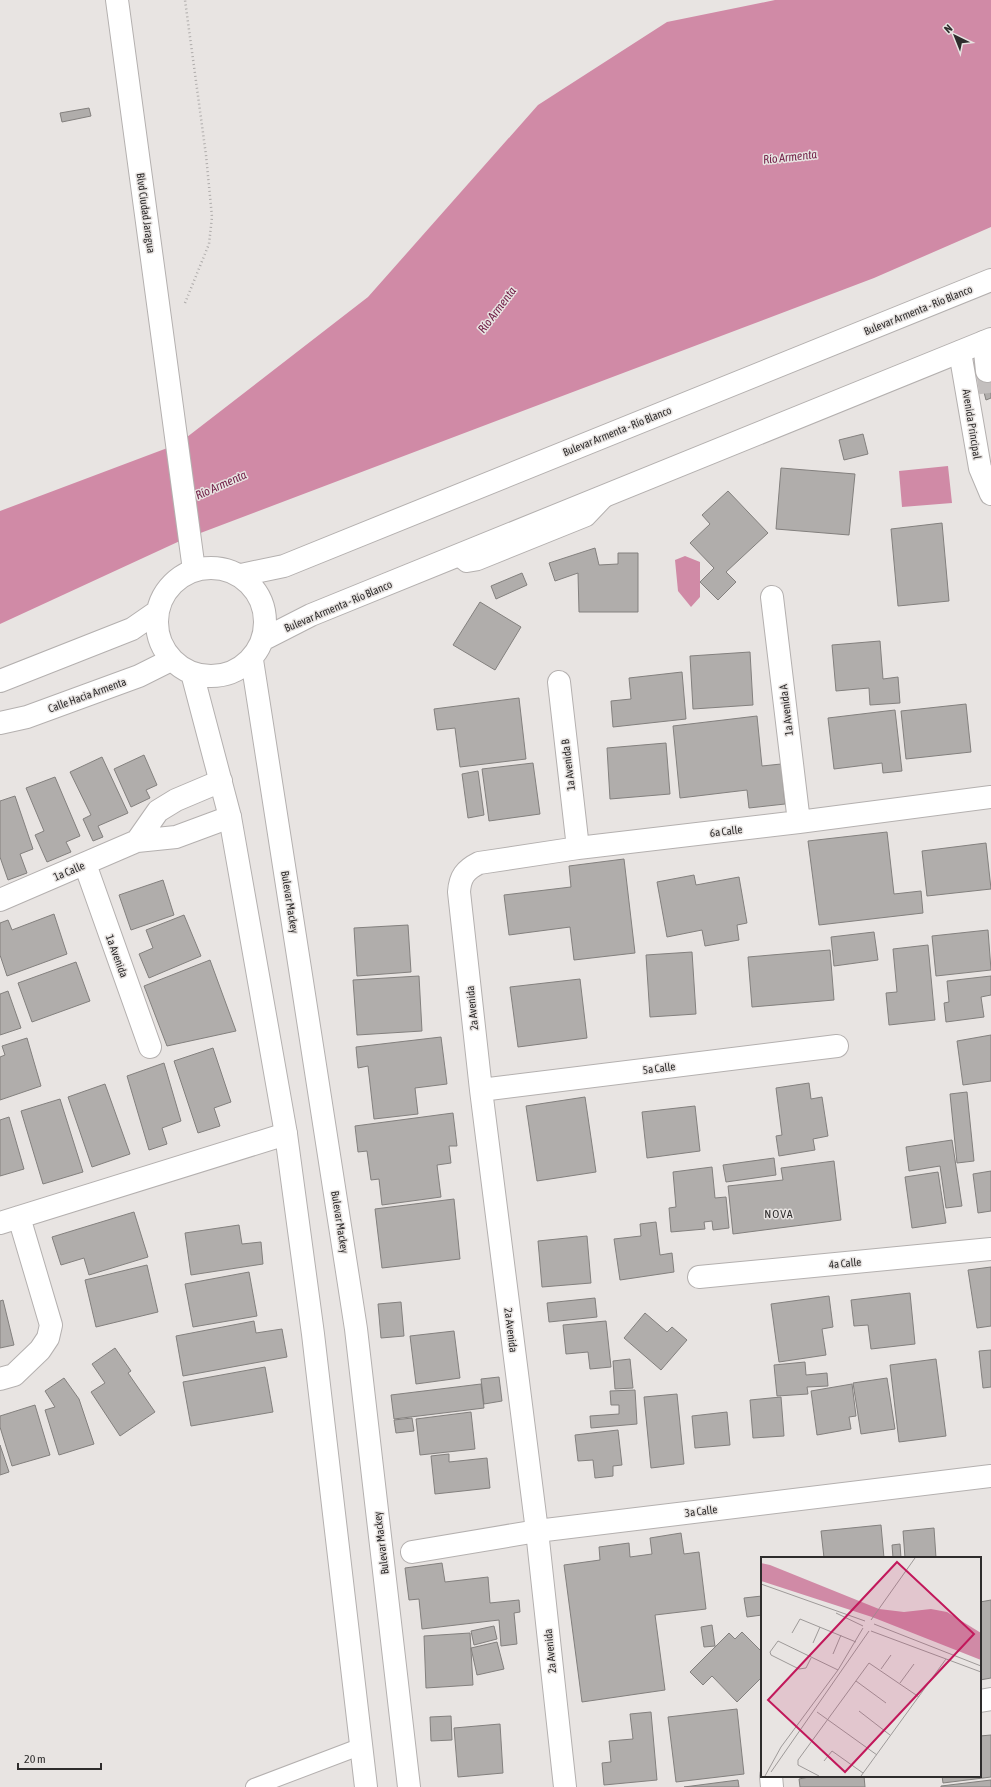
<svg xmlns="http://www.w3.org/2000/svg" width="991" height="1787" font-family="'Asap Condensed',sans-serif">
	<rect width="100%" height="100%" fill="#e8e4e2"/>
	<path fill="#d08aa6" d="M 775,0 L 991,0 L 991,227 L 874,278 L 182,540 L 0,624 L 0,511 L 178,444 L 368,297 L 538,105 L 667,22 Z
		M 948,466 L 952,503 L 902,507 L 899,471 Z
		M 685,556 L 700,562 L 700,597 L 691,607 L 678,591 L 675,560 Z"/>
	<path fill="#b0adab" stroke="#83807e" d="M 89,108 L 91,116 L 62,122 L 60,113 Z
		M 991,370 L 991,398 L 986,400 L 979,373 Z
		M 863,434 L 868,454 L 844,460 L 839,440 Z
		M 781,468 L 855,474 L 849,535 L 776,529 Z
		M 728,491 L 768,533 L 726,572 L 736,582 L 718,600 L 700,582 L 714,568 L 690,543 L 710,524 L 702,515 Z
		M 942,523 L 949,601 L 898,606 L 891,529 Z
		M 595,548 L 599,565 L 618,564 L 618,553 L 638,553 L 638,612 L 579,612 L 578,573 L 555,581 L 549,563 Z
		M 522,573 L 527,585 L 496,599 L 491,586 Z
		M 480,602 L 521,627 L 495,670 L 453,645 Z
		M 880,641 L 883,679 L 898,677 L 900,703 L 870,705 L 869,688 L 836,691 L 832,645 Z
		M 750,652 L 753,705 L 693,709 L 690,656 Z
		M 682,672 L 686,719 L 613,727 L 611,701 L 631,699 L 629,678 Z
		M 519,698 L 526,759 L 460,767 L 455,728 L 437,730 L 434,709 Z
		M 966,704 L 971,752 L 906,759 L 901,711 Z
		M 895,710 L 902,771 L 883,773 L 882,763 L 834,769 L 828,718 Z
		M 757,716 L 762,766 L 781,764 L 785,804 L 749,808 L 747,790 L 680,798 L 673,726 Z
		M 666,743 L 670,794 L 610,799 L 607,748 Z
		M 144,755 L 157,785 L 146,790 L 150,798 L 131,807 L 114,769 Z
		M 102,757 L 128,813 L 98,826 L 103,837 L 93,841 L 83,819 L 91,815 L 70,772 Z
		M 533,763 L 540,814 L 489,821 L 482,769 Z
		M 478,771 L 484,815 L 468,818 L 462,774 Z
		M 55,777 L 80,836 L 66,842 L 71,852 L 47,862 L 35,835 L 44,831 L 26,788 Z
		M 15,796 L 33,849 L 20,854 L 27,873 L 8,880 L 0,857 L 0,801 Z
		M 887,832 L 894,894 L 921,891 L 923,913 L 819,925 L 808,841 Z
		M 986,843 L 991,889 L 927,896 L 922,851 Z
		M 624,859 L 635,953 L 574,960 L 570,927 L 509,935 L 504,895 L 571,887 L 569,866 Z
		M 694,875 L 696,885 L 739,877 L 747,923 L 737,925 L 739,940 L 705,946 L 702,930 L 667,937 L 657,882 Z
		M 163,880 L 174,915 L 131,930 L 119,895 Z
		M 54,914 L 67,954 L 7,976 L 0,955 L 0,923 L 8,920 L 12,930 Z
		M 184,915 L 201,956 L 149,978 L 139,954 L 153,948 L 146,930 Z
		M 408,925 L 411,972 L 357,976 L 354,928 Z
		M 988,930 L 991,970 L 936,976 L 932,936 Z
		M 874,932 L 878,960 L 834,966 L 831,937 Z
		M 928,945 L 935,1020 L 889,1025 L 886,993 L 897,992 L 893,949 Z
		M 830,950 L 834,1000 L 752,1007 L 748,957 Z
		M 692,952 L 696,1014 L 650,1017 L 646,955 Z
		M 210,960 L 236,1031 L 167,1046 L 144,986 Z
		M 76,962 L 90,1001 L 32,1022 L 18,983 Z
		M 419,976 L 422,1031 L 357,1035 L 353,980 Z
		M 991,976 L 991,995 L 981,997 L 984,1017 L 946,1022 L 944,1003 L 949,1002 L 947,981 Z
		M 580,979 L 587,1038 L 518,1047 L 510,987 Z
		M 8,991 L 21,1028 L 0,1035 L 0,994 Z
		M 991,1035 L 991,1081 L 963,1085 L 957,1041 Z
		M 441,1037 L 447,1084 L 415,1088 L 418,1114 L 374,1119 L 368,1066 L 358,1068 L 356,1047 Z
		M 27,1038 L 41,1086 L 0,1100 L 0,1057 L 5,1055 L 2,1046 Z
		M 213,1048 L 231,1102 L 214,1108 L 220,1126 L 198,1133 L 174,1061 Z
		M 164,1063 L 181,1121 L 162,1128 L 167,1144 L 149,1150 L 127,1076 Z
		M 809,1083 L 811,1099 L 822,1097 L 828,1136 L 813,1139 L 815,1150 L 779,1156 L 776,1136 L 782,1135 L 776,1088 Z
		M 105,1084 L 130,1154 L 92,1167 L 68,1097 Z
		M 967,1092 L 974,1161 L 957,1163 L 950,1094 Z
		M 585,1097 L 596,1172 L 537,1181 L 526,1106 Z
		M 60,1099 L 83,1172 L 43,1184 L 21,1111 Z
		M 695,1106 L 700,1151 L 647,1158 L 642,1112 Z
		M 453,1113 L 457,1146 L 449,1146 L 451,1163 L 437,1165 L 441,1197 L 382,1205 L 379,1179 L 371,1180 L 367,1151 L 358,1152 L 355,1126 Z
		M 9,1117 L 24,1169 L 0,1176 L 0,1120 Z
		M 952,1140 L 962,1206 L 946,1208 L 940,1166 L 909,1171 L 906,1147 Z
		M 774,1158 L 776,1175 L 726,1182 L 723,1165 Z
		M 834,1161 L 841,1220 L 733,1234 L 728,1186 L 783,1180 L 781,1168 Z
		M 712,1167 L 715,1198 L 726,1197 L 729,1228 L 713,1230 L 712,1221 L 704,1222 L 705,1229 L 671,1232 L 669,1208 L 676,1207 L 673,1172 Z
		M 991,1171 L 991,1211 L 978,1213 L 973,1174 Z
		M 938,1172 L 946,1223 L 912,1228 L 905,1177 Z
		M 454,1199 L 460,1259 L 382,1268 L 375,1209 Z
		M 134,1212 L 148,1257 L 89,1275 L 84,1258 L 61,1265 L 52,1237 Z
		M 656,1222 L 660,1255 L 672,1253 L 674,1272 L 620,1280 L 614,1239 L 641,1236 L 640,1224 Z
		M 239,1225 L 242,1244 L 261,1242 L 263,1264 L 191,1275 L 185,1233 Z
		M 587,1236 L 591,1283 L 542,1287 L 538,1241 Z
		M 147,1265 L 158,1312 L 96,1327 L 85,1280 Z
		M 991,1267 L 991,1326 L 977,1328 L 968,1270 Z
		M 249,1272 L 257,1316 L 193,1327 L 185,1284 Z
		M 910,1293 L 915,1344 L 871,1349 L 868,1325 L 854,1326 L 851,1300 Z
		M 829,1296 L 833,1327 L 822,1329 L 826,1355 L 779,1362 L 771,1304 Z
		M 595,1298 L 597,1317 L 549,1322 L 547,1303 Z
		M 3,1300 L 14,1345 L 0,1348 L 0,1301 Z
		M 401,1302 L 404,1336 L 381,1338 L 378,1304 Z
		M 645,1313 L 667,1332 L 672,1327 L 687,1340 L 661,1370 L 624,1338 Z
		M 254,1321 L 256,1333 L 282,1329 L 287,1357 L 183,1376 L 176,1336 Z
		M 606,1321 L 611,1367 L 590,1369 L 588,1352 L 566,1354 L 563,1325 Z
		M 454,1331 L 460,1378 L 416,1384 L 410,1336 Z
		M 115,1348 L 131,1371 L 128,1373 L 155,1412 L 120,1436 L 91,1392 L 105,1383 L 92,1364 Z
		M 991,1350 L 991,1387 L 983,1388 L 979,1351 Z
		M 630,1359 L 633,1388 L 615,1389 L 613,1361 Z
		M 936,1359 L 946,1436 L 899,1442 L 890,1365 Z
		M 805,1362 L 806,1375 L 827,1373 L 828,1386 L 807,1387 L 808,1394 L 777,1396 L 774,1365 Z
		M 265,1367 L 273,1412 L 191,1426 L 183,1382 Z
		M 499,1377 L 502,1401 L 484,1404 L 481,1379 Z
		M 64,1378 L 79,1399 L 94,1444 L 59,1455 L 45,1410 L 55,1407 L 45,1391 Z
		M 887,1378 L 895,1429 L 861,1434 L 853,1383 Z
		M 481,1384 L 484,1408 L 394,1419 L 391,1395 Z
		M 852,1384 L 856,1416 L 849,1417 L 851,1429 L 817,1435 L 811,1391 Z
		M 635,1390 L 637,1424 L 591,1428 L 590,1416 L 619,1414 L 619,1405 L 611,1405 L 610,1391 Z
		M 677,1394 L 684,1464 L 651,1468 L 644,1397 Z
		M 781,1397 L 784,1436 L 753,1438 L 750,1400 Z
		M 35,1405 L 50,1455 L 12,1466 L 0,1427 L 0,1416 Z
		M 471,1412 L 475,1449 L 420,1455 L 416,1419 Z
		M 727,1412 L 730,1445 L 695,1448 L 692,1416 Z
		M 412,1418 L 414,1431 L 396,1433 L 394,1420 Z
		M 618,1430 L 622,1465 L 613,1466 L 613,1476 L 595,1478 L 593,1460 L 578,1461 L 575,1435 Z
		M 0,1445 L 9,1472 L 0,1475 Z
		M 449,1454 L 449,1462 L 487,1458 L 490,1488 L 435,1494 L 431,1456 Z
		M 881,1525 L 884,1558 L 824,1558 L 821,1531 Z
		M 934,1528 L 936,1558 L 905,1558 L 903,1531 Z
		M 681,1533 L 684,1554 L 699,1552 L 706,1609 L 655,1615 L 665,1690 L 582,1702 L 564,1565 L 600,1560 L 599,1547 L 629,1543 L 630,1557 L 652,1554 L 650,1538 Z
		M 900,1544 L 901,1558 L 893,1558 L 892,1545 Z
		M 442,1563 L 445,1582 L 488,1577 L 490,1603 L 519,1600 L 520,1612 L 514,1613 L 517,1644 L 501,1646 L 499,1620 L 422,1629 L 419,1599 L 409,1600 L 405,1568 Z
		M 762,1596 L 762,1615 L 747,1617 L 744,1598 Z
		M 991,1600 L 991,1678 L 980,1680 L 980,1602 Z
		M 712,1625 L 715,1646 L 704,1647 L 701,1627 Z
		M 494,1626 L 497,1639 L 474,1645 L 471,1631 Z
		M 742,1632 L 762,1652 L 762,1677 L 737,1702 L 712,1676 L 703,1685 L 690,1672 L 729,1633 L 735,1639 Z
		M 470,1633 L 473,1685 L 426,1688 L 424,1636 Z
		M 497,1642 L 504,1669 L 477,1675 L 471,1648 Z
		M 737,1709 L 744,1774 L 676,1782 L 668,1717 Z
		M 651,1712 L 657,1780 L 604,1785 L 602,1763 L 611,1762 L 609,1741 L 633,1739 L 630,1714 Z
		M 451,1716 L 452,1740 L 431,1741 L 430,1717 Z
		M 500,1724 L 503,1773 L 458,1777 L 454,1728 Z
		M 991,1735 L 991,1777 L 943,1783 L 942,1776 L 980,1776 L 980,1736 Z
		M 814,1776 L 864,1776 L 865,1787 L 800,1787 L 799,1779 Z
		M 738,1780 L 739,1787 L 684,1787 Z
		M 991,1780 L 991,1787 L 941,1787 L 941,1786 Z"/>
	<g fill="none" stroke-linecap="round" stroke-linejoin="round">
		<path stroke="#c3bfbe" stroke-width="22" stroke-dasharray="22 11" stroke-linecap="butt" d="M 987,371 L 991,398"/>
		<g stroke="#b4b0af" stroke-width="18">
			<path id="lane" d="M 456,556 L 466,564 L 478,562 L 587,518 L 607,497
				M 254,1787 L 362,1746"/>
		</g>
		<g stroke="#b4b0af" stroke-width="24">
			<path id="street" d="M 117,0 L 194,570
				M 984,342 L 987,371
				M 960,352 L 980,468 L 991,494
				M 772,597 L 799,822
				M 559,682 L 578,848
				M 137,841 L 158,811 L 176,800 L 221,781
				M 85,864 L 150,1047
				M 0,900 L 137,841 L 176,837 L 230,817
				M 481,1090 L 837,1046
				M 0,1223 L 286,1134
				M 699,1277 L 991,1249
				M 0,1379 L 14,1375 L 40,1350 L 48,1338 L 51,1325 L 19,1217
				M 412,1552 L 537,1531 L 991,1476
				M 980,1701 L 991,1699
				M 771,1776 L 772,1787
				M 565,1787 L 537,1531 L 481,1090 L 459,892 C 460,877 465,870 479,863 L 578,848 L 799,822 L 991,797"/>
		</g>
		<g stroke="#b4b0af" stroke-width="24">
			<path id="secondary" d="M157 622a54 54 0 1 1 108 0a54 54 0 1 1-108 0Z
				M 241,575 L 284,566 L 991,280
				M 264,639 L 311,615 L 991,339
				M 252,660 L 356,1329 L 409,1787
				M 192,673 L 230,817 L 286,1134 L 313,1334 L 366,1787
				M 0,681 L 132,629 L 158,611
				M 0,723 L 27,717 L 139,676 L 171,660"/>
		</g>
		<path stroke="#afacab" stroke-width="2.5" stroke-dasharray="1 3" stroke-linecap="butt" d="M 185,303 L 209,244 L 212,217 L 206,155 L 185,0"/>
		<use href="#lane" stroke="#fff" stroke-width="16"/>
		<use href="#street" stroke="#fff" stroke-width="22"/>
		<use href="#secondary" stroke="#fff" stroke-width="22"/>
	</g>
	<g text-anchor="middle" stroke-width="3" stroke-linejoin="round" paint-order="stroke">
		<g font-size="11" fill="#2e2c2c" stroke="#e8e4e2">
			<text transform="translate(146 213) rotate(82)" y="4">Blvd Ciudad Jaragua</text>
			<text transform="translate(918 310) rotate(-22)" y="4">Bulevar Armenta - Río Blanco</text>
			<text transform="translate(972 424) rotate(81)" y="4">Avenida Principal</text>
			<text transform="translate(617 431) rotate(-22)" y="4">Bulevar Armenta - Río Blanco</text>
			<text transform="translate(338 606) rotate(-23)" y="4">Bulevar Armenta - Río Blanco</text>
			<text transform="translate(87 695) rotate(-20)" y="4">Calle Hacia Armenta</text>
			<text transform="translate(786 710) rotate(-97)" y="4">1a Avenida A</text>
			<text transform="translate(568 765) rotate(-97)" y="4">1a Avenida B</text>
			<text transform="translate(726 831) rotate(-7)" y="4">6a Calle</text>
			<text transform="translate(69 871) rotate(-23)" y="4">1a Calle</text>
			<text transform="translate(290 902) rotate(81)" y="4">Bulevar Mackey</text>
			<text transform="translate(117 956) rotate(70)" y="4">1a Avenida</text>
			<text transform="translate(472 1008) rotate(-96)" y="4">2a Avenida</text>
			<text transform="translate(659 1068) rotate(-7)" y="4">5a Calle</text>
			<text transform="translate(340 1222) rotate(81)" y="4">Bulevar Mackey</text>
			<text transform="translate(845 1263) rotate(-5)" y="4">4a Calle</text>
			<text transform="translate(511 1330) rotate(83)" y="4">2a Avenida</text>
			<text transform="translate(701 1511) rotate(-7)" y="4">3a Calle</text>
			<text transform="translate(381 1543) rotate(-97)" y="4">Bulevar Mackey</text>
			<text transform="translate(550 1651) rotate(-96)" y="4">2a Avenida</text>
		</g>
		<g font-size="12" font-style="italic" fill="#711f47" stroke="#e8e4e2">
			<text transform="translate(790 157) rotate(-6)" y="4">Río Armenta</text>
			<text transform="translate(497 310) rotate(-53)" y="4">Río Armenta</text>
			<text transform="translate(221 485) rotate(-24)" y="4">Río Armenta</text>
		</g>
		<g font-size="12" letter-spacing="1" fill="#2e2c2c" stroke="#e8e4e2">
			<text x="779" y="1218">NOVA</text>
		</g>
	</g>
	<g transform="translate(761 1557)">
		<rect width="220" height="220" fill="#e8e4e2"/>
		<path d="M 0,6 L 9,8 L 118,52 L 143,55 L 170,52 L 186,55 L 220,76 L 220,103 L 111,60 L 0,24 Z" fill="#d08aa6"/>
		<path fill="none" stroke="#9e9a99" stroke-width="1" d="M 0,27 L 104,64M 75,56 L 102,69M 110,63 L 154,1M 113,67 L 220,109M 110,74 L 220,115M 31,76 L 39,62 L 95,85M 52,86 L 59,70M 72,97 L 80,78M 50,101 L 45,111 L 38,112 L 10,98 L 9,95 L 17,84 L 77,113M 120,112 L 130,98M 95,124 L 125,146M 139,126 L 153,107M 98,154 L 129,178M 56,155 L 116,198M 63,204 L 71,194 L 102,216M 10,215 L 108,74M 4,219 L 20,190 L 77,113 L 102,71M 58,219 L 37,208 L 37,203 L 108,106 L 158,140M 100,219 L 185,102"/>
		<path fill="#c2185b" fill-opacity="0.15" stroke="#c2185b" stroke-width="2" d="M 136,5 L 213,77 L 84,215 L 7,143 Z"/>
		<rect width="220" height="220" fill="none" stroke="#2e2c2c" stroke-width="2"/>
	</g>
	<g transform="translate(955 36) rotate(317)" stroke="#e8e4e2" stroke-width="3" paint-order="stroke">
	<path d="M0-3L7 15L0 10L-7 15Z" fill="#2e2c2c"/>
	<text y="-6" font-size="11" font-weight="bold" text-anchor="middle" fill="#2e2c2c">N</text>
	</g>
	<path d="M18 1763v6h83v-6" fill="none" stroke="#2e2c2c" stroke-width="2"/>
	<text x="24" y="1763" font-size="12" fill="#2e2c2c" stroke="#e8e4e2" stroke-width="3" paint-order="stroke">20 m</text>
</svg>
